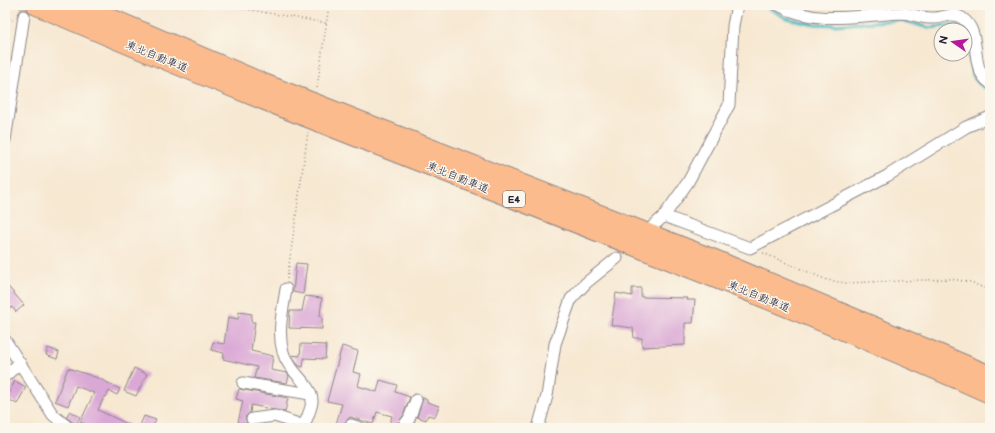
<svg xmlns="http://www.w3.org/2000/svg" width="995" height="433" font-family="'Balsamiq Sans','Klee One',sans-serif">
	<rect width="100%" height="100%" fill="#fbf7ec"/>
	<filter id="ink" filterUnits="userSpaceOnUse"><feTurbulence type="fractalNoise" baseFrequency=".025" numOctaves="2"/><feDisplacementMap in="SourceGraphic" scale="8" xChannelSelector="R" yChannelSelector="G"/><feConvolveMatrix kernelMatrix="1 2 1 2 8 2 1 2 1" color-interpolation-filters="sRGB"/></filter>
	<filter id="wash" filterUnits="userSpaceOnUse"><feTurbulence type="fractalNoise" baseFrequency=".012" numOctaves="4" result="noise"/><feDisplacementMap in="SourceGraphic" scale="16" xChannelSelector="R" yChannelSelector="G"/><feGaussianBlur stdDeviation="0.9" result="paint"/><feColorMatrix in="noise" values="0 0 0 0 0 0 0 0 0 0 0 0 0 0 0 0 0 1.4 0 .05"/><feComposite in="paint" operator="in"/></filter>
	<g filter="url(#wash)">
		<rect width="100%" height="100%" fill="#f7e8d2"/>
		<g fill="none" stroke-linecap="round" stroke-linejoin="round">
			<path stroke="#4dbbc4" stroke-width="3" d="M 763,5 L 786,18 L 813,24 L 835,25 L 901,20 L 929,28 L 952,25 L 963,30
				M 965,33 C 977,53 958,76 990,91"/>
		</g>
		<g id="blocks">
			<path fill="#daa8d6" d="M 296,263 L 307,264 L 303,294 L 293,292 Z
				M 5,283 L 24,305 L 16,312 L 12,307 L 5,313 Z
				M 632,288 L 641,288 L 641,297 L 688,298 L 687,300 L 695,300 L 693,323 L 685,323 L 685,345 L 642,347 L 642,338 L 634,338 L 633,328 L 611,325 L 616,293 L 632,296 Z
				M 305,296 L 322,298 L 320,316 L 322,316 L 322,329 L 289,328 L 290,311 L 302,311 Z
				M 239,312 L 252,314 L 251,322 L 255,322 L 251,351 L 273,356 L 271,370 L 287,373 L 289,376 L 287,383 L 254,378 L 257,367 L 223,359 L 224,353 L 211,350 L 213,342 L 224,344 L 228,317 L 238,319 Z
				M 301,344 L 326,345 L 325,359 L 304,358 L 303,367 L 299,366 L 292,355 L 300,356 Z
				M 342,346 L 358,351 L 353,372 L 361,374 L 358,386 L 377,392 L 380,380 L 397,385 L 395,392 L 410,397 L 403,416 L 396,425 L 390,423 L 392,416 L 377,412 L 373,424 L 350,417 L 345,422 L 344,426 L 336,424 L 342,404 L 327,401 Z
				M 48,348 L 59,352 L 57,359 L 46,355 Z
				M 68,368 L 98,378 L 120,389 L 117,395 L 109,391 L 106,397 L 104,397 L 98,410 L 136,428 L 95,428 L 80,422 L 94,393 L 76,386 L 68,406 L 55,401 Z
				M 134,368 L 147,374 L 136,396 L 124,391 Z
				M 15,381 L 26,387 L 17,404 L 6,398 Z
				M 239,389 L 288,398 L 285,412 L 251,405 L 250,413 L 245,417 L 247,424 L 238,422 L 243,401 L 236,399 Z
				M 423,398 L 427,400 L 427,402 L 439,406 L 435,417 L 428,415 L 426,420 L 417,417 Z
				M 70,411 L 80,417 L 76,425 L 66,417 Z
				M 144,416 L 156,420 L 152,428 L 139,428 Z"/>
		</g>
	</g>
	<g filter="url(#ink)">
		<use href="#blocks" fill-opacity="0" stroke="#8c8586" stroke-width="1"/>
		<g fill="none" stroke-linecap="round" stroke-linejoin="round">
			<path stroke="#ccc0b4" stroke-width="11" stroke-dasharray="11 5.5" stroke-linecap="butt" d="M 24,16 L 26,5"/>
			<g stroke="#8c8586" stroke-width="13">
				<path id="minor" d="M 778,5 C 817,26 859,15 901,13 C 911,13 922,19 934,18 C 945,18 951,11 962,18 C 984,33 967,67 990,83
					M 5,140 L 24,16
					M 664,216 L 750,248 L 887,176 L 966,127 L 990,117
					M 651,228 L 664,216 L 688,182 L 729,105 L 733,26 L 737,5
					M 286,289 C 283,310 277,331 283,352 C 288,372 313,384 312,402 C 311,410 306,420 303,428
					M 5,340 L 53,415 L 69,428
					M 5,376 L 20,363
					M 243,383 L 310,394
					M 252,419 L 275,416 L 304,426
					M 351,425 L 360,428
					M 402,428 L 409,419 L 416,400
					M 538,428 L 547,396 L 555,344 L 571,299 L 586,283 L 617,258"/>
			</g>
			<g stroke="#8c8586" stroke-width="22">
				<path id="motorway" d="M 37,5 C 352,142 677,254 990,393
					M 78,5 L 264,84 L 712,259 L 990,376"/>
			</g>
			<path stroke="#8c8586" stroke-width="1.5" stroke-dasharray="1 3" stroke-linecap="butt" d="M 222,5 L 326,23
				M 5,17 L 13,20
				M 317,88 L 329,5
				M 763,253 L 827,280 L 846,283 L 950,279 L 971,282 L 990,291
				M 287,279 L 308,132"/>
			<use href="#minor" stroke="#fff" stroke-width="11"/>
			<use href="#motorway" stroke="#fbbb8c" stroke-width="20"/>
		</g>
	</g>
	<g text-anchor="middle" stroke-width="3" stroke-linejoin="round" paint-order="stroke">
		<rect fill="#fbf7ec" stroke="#636270" stroke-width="1" x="503" y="191" width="22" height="16" rx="3"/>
		<g font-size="10" font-weight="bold" fill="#22223b">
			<text x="514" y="203">E4</text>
		</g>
		<g font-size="11" fill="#22223b" stroke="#fbf7ec">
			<text transform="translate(157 56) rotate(22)" y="4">東北自動車道</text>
			<text transform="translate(458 177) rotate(22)" y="4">東北自動車道</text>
			<text transform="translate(759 296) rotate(22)" y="4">東北自動車道</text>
		</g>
	</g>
	<rect width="995" height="433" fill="none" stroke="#fbf7ec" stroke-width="20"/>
	<g transform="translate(953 42) rotate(283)"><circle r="19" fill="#fbf7ec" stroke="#a4a2a5"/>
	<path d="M0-3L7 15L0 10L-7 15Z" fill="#b5179e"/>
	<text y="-6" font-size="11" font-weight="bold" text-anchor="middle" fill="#22223b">N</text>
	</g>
</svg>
